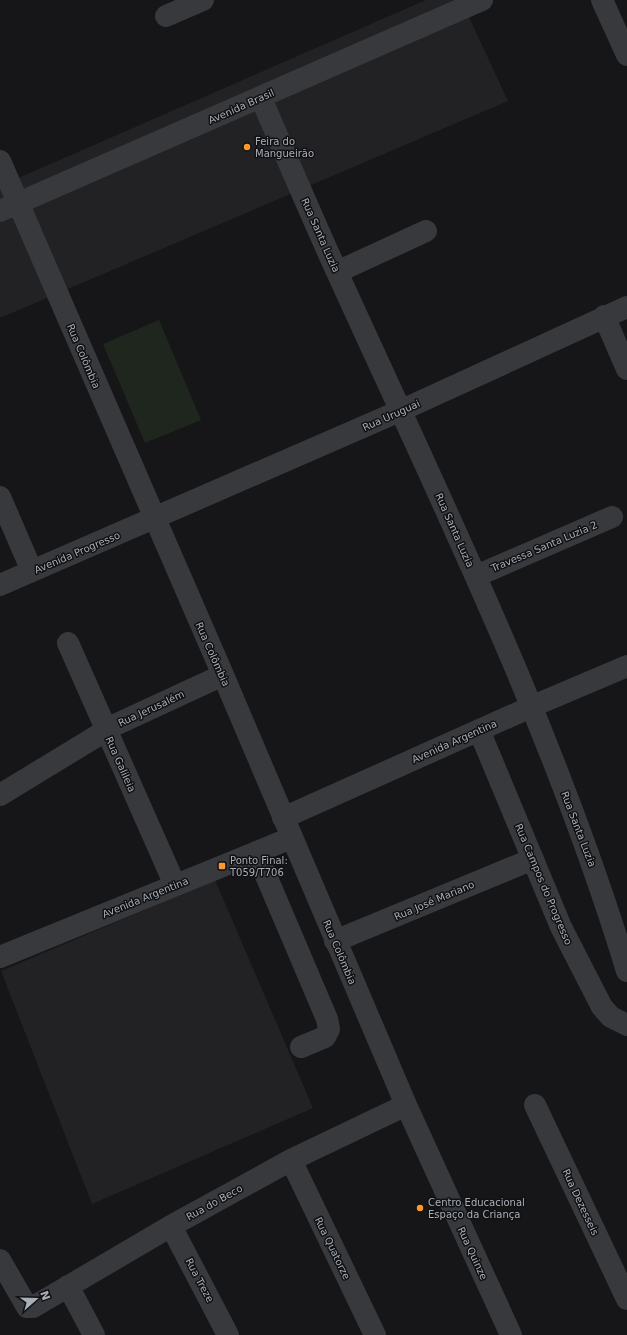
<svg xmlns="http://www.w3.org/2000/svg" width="627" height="1335" font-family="'DejaVu Sans',sans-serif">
	<rect width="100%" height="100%" fill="#161618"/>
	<path fill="#222225" d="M 426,0 L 461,0 L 508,101 L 0,318 L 0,186 Z
		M 215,880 L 313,1108 L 92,1204 L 1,971 Z"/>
	<path fill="#1e261e" d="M 159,320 L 201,420 L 145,443 L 103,344 Z"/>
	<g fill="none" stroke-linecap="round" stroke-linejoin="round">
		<path stroke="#37393d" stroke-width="22" d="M 602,0 L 627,55
			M 166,16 L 203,0
			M 261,98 C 286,156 311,215 337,272 C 442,503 553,728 627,971
			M 0,161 L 223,675 L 406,1105 L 511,1335
			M 0,211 L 482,0
			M 337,272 L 426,231
			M 604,316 L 627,369
			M 0,497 L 32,571
			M 476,576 L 612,517
			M 0,585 L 402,410 L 627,307
			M 68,643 L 175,885
			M 479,730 L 561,927 L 602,1007 L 611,1017 L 627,1025
			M 0,795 L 115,725 L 223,675
			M 283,818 L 533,706 L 627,666
			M 256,852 L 327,1019 L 329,1029 L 325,1037 L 301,1047
			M 335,941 L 533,859
			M 0,957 L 291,838
			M 535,1105 L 627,1299
			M 291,1160 L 375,1335
			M 171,1226 L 228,1335
			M 0,1260 L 27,1307 L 33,1307 L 171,1226 L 291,1160 L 406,1105
			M 68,1286 L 94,1335"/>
	</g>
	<g fill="#fa992d" stroke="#111113" stroke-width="1.5">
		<circle cx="247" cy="147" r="4"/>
		<rect x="218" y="862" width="8" height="8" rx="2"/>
		<circle cx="420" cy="1208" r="4"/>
	</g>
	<g text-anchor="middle" stroke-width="3" stroke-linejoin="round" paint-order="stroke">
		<g font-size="10" fill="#a8afb9" stroke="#111113">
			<text transform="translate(241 106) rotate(-24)" y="4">Avenida Brasil</text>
			<text transform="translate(321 235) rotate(66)" y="4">Rua Santa Luzia</text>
			<text transform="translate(84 356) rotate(67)" y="4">Rua Colômbia</text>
			<text transform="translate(391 415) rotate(-24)" y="4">Rua Uruguai</text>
			<text transform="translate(455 530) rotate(66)" y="4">Rua Santa Luzia</text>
			<text transform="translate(544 546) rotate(-23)" y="4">Travessa Santa Luzia 2</text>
			<text transform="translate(77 552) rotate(-23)" y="4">Avenida Progresso</text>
			<text transform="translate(213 654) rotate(66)" y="4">Rua Colômbia</text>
			<text transform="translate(151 708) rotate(-25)" y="4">Rua Jerusalém</text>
			<text transform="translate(454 741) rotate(-24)" y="4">Avenida Argentina</text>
			<text transform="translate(121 764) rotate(66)" y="4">Rua Galileia</text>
			<text transform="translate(579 829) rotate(69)" y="4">Rua Santa Luzia</text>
			<text transform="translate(544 884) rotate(67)" y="4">Rua Campos do Progresso</text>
			<text transform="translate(145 897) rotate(-22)" y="4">Avenida Argentina</text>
			<text transform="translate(434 900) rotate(-23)" y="4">Rua José Mariano</text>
			<text transform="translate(340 952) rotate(67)" y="4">Rua Colômbia</text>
			<text transform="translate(214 1202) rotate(-29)" y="4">Rua do Beco</text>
			<text transform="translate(581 1202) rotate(65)" y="4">Rua Dezesseis</text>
			<text transform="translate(333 1248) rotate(64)" y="4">Rua Quatorze</text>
			<text transform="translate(473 1253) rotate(65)" y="4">Rua Quinze</text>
			<text transform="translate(200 1280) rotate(62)" y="4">Rua Treze</text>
		</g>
		<g font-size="10" fill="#a8afb9" stroke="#111113" text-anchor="start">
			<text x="255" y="145">Feira do<tspan x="255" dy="12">Mangueirão</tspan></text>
			<text x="230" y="864">Ponto Final:<tspan x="230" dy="12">T059/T706</tspan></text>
			<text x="428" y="1206">Centro Educacional<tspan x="428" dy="12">Espaço da Criança</tspan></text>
		</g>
	</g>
	<g transform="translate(36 1299) rotate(70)" stroke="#111113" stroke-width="3" paint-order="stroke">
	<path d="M0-3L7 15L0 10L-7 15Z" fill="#a8afb9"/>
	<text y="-6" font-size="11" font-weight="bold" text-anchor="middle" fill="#a8afb9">N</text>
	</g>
</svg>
